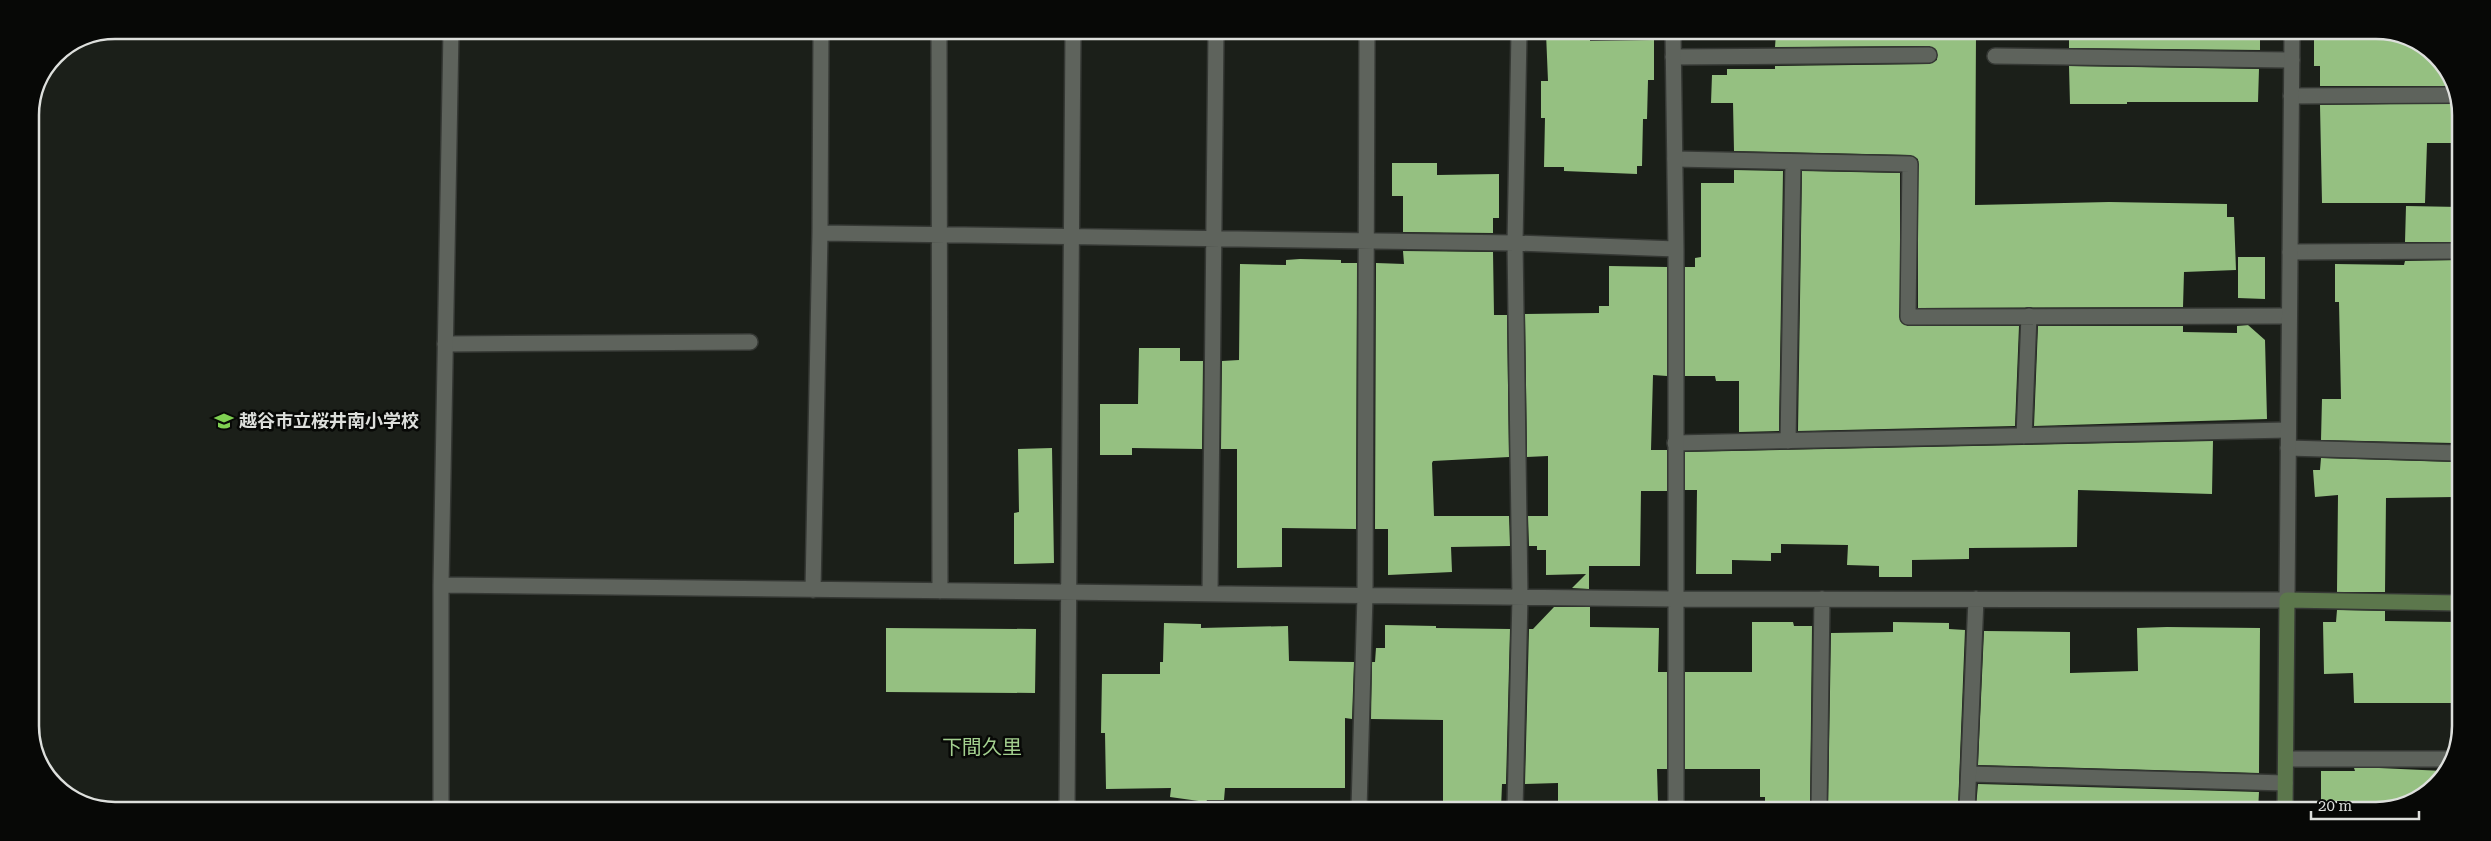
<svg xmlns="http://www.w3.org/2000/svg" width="2491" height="841" font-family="'Roboto Serif','Noto Sans JP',serif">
	<rect width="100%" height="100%" fill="#1b1f19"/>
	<path fill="#95c081" d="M 1546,33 L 1581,33 L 1581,38 L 1590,38 L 1590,41 L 1654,40 L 1654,80 L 1648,80 L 1647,119 L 1643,119 L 1642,166 L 1637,166 L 1637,174 L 1564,171 L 1564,167 L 1544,167 L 1545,118 L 1541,118 L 1541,81 L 1548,81 Z
		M 1776,33 L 1976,34 L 1975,205 L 2109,202 L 2227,204 L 2227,217 L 2234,217 L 2236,270 L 2184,272 L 2183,307 L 1918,308 L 1918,159 L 1910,155 L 1734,151 L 1733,103 L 1711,103 L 1712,75 L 1727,75 L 1727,69 L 1775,69 L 1775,66 L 1929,64 L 1937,60 L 1937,51 L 1929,46 L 1775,47 Z
		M 2069,34 L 2260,34 L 2260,50 L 2069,48 Z
		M 2314,34 L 2403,34 L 2443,63 L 2452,86 L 2320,86 L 2320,66 L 2314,66 Z
		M 2069,66 L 2259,69 L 2258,102 L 2127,102 L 2127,104 L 2070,104 Z
		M 2459,103 L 2461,109 L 2461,143 L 2427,143 L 2425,203 L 2322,203 L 2320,105 Z
		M 1392,163 L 1437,163 L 1437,175 L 1499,174 L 1499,218 L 1493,218 L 1493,233 L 1403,232 L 1403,196 L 1392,196 Z
		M 1734,170 L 1783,171 L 1779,431 L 1739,432 L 1739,381 L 1716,381 L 1715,376 L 1685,376 L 1685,267 L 1695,267 L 1695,258 L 1701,257 L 1701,183 L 1734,183 Z
		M 1802,171 L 1900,173 L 1900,321 L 1908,326 L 2019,326 L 2015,426 L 1798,431 Z
		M 2406,206 L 2460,207 L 2460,242 L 2405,242 Z
		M 1403,251 L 1493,252 L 1494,315 L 1507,315 L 1509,457 L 1433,461 L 1432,463 L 1434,516 L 1509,516 L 1510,546 L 1451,547 L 1452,572 L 1388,575 L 1388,529 L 1375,529 L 1376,263 L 1404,264 Z
		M 2238,257 L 2265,257 L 2265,299 L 2238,298 Z
		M 1300,259 L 1341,260 L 1341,263 L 1357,263 L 1356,529 L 1282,528 L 1282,567 L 1237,568 L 1237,449 L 1221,449 L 1222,361 L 1239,360 L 1240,264 L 1286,265 L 1286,260 Z
		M 2460,260 L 2459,433 L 2453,433 L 2453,443 L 2321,440 L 2322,399 L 2341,399 L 2339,302 L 2335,302 L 2335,264 L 2404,265 L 2405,261 Z
		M 1609,266 L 1667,267 L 1667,376 L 1653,375 L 1651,450 L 1667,450 L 1667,491 L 1641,491 L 1640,566 L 1589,566 L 1589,589 L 1572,588 L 1586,574 L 1546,575 L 1546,550 L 1537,550 L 1537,546 L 1529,546 L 1528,516 L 1548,516 L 1548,456 L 1527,457 L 1525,314 L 1599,313 L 1599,306 L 1609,306 Z
		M 2248,325 L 2265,340 L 2267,419 L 2034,426 L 2038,326 L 2183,326 L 2183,332 L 2237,333 L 2237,326 Z
		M 1139,348 L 1180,348 L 1180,361 L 1203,361 L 1202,449 L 1132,448 L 1132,455 L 1100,455 L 1100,404 L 1138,404 Z
		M 2213,441 L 2212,494 L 2078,490 L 2077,547 L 1969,548 L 1969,559 L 1912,560 L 1912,577 L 1879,577 L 1879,566 L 1847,565 L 1848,545 L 1781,544 L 1781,553 L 1771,553 L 1771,561 L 1732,560 L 1732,574 L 1696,574 L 1697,490 L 1685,490 L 1685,452 Z
		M 1052,448 L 1054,563 L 1014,564 L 1014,513 L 1019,512 L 1018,449 Z
		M 2321,458 L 2454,462 L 2454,497 L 2386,498 L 2385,592 L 2337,592 L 2338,495 L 2315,497 L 2313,470 L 2320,470 Z
		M 1554,607 L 1590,607 L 1590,627 L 1659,628 L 1658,672 L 1667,672 L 1667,769 L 1657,769 L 1658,803 L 1635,803 L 1635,810 L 1558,809 L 1558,783 L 1525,784 L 1529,629 L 1533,629 Z
		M 2337,610 L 2385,611 L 2385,621 L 2457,622 L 2457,703 L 2354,703 L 2353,673 L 2324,674 L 2323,622 L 2336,622 Z
		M 1752,622 L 1793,622 L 1794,626 L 1812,626 L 1810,810 L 1765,810 L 1765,797 L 1760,797 L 1760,769 L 1685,769 L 1685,672 L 1752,672 Z
		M 1893,622 L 1949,623 L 1949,629 L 1965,630 L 1958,808 L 1930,808 L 1930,810 L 1828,810 L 1831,633 L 1893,632 Z
		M 1164,623 L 1201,624 L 1201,628 L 1288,626 L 1289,661 L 1354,662 L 1352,719 L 1345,718 L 1345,788 L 1225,788 L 1224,800 L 1207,800 L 1206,802 L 1170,797 L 1171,788 L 1106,789 L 1105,733 L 1101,733 L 1102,674 L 1160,674 L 1160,662 L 1163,662 Z
		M 1385,625 L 1436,626 L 1436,628 L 1510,629 L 1506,784 L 1502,784 L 1501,809 L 1443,809 L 1443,720 L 1371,719 L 1372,662 L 1375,662 L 1376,648 L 1385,648 Z
		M 2167,627 L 2260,628 L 2259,773 L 1978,765 L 1984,631 L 2070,632 L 2070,673 L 2138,671 L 2137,628 Z
		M 886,628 L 1036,629 L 1035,693 L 886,692 Z
		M 2354,768 L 2379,768 L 2444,771 L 2427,794 L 2402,802 L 2321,801 L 2321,771 L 2355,771 Z
		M 1978,784 L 2259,792 L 2258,811 L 1986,810 L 1986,807 L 1976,807 Z"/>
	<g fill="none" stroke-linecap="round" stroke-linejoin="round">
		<g stroke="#353834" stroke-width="18">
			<path id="lane" d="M 1995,56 L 2292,60
				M 1673,57 L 1929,55
				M 2291,96 L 2455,95
				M 1675,159 L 1910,164 L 1908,317 L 2289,316
				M 2290,252 L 2460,251
				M 445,344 L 750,342
				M 2024,436 L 2029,316
				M 1788,441 L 1793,162
				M 1675,443 L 2288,430
				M 2288,448 L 2459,453
				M 2286,759 L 2452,759
				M 1969,774 L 2285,783"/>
		</g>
		<g stroke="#353834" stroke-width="18">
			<path id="street" d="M 939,32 L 940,591
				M 1673,33 L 1676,249 L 1676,810
				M 820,233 L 1515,243 L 1676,249
				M 441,585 L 1674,599 L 2287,600 L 2292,34
				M 813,590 L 820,233 L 821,31
				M 1210,594 L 1216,32
				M 441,807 L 441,585 L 451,31
				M 1067,808 L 1073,32
				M 1359,809 L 1365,595 L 1367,32
				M 1515,809 L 1520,597 L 1515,243 L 1519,33
				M 1819,810 L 1822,599
				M 1967,810 L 1976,599"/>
		</g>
		<g stroke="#353834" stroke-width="18">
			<path id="secondary" d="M 2285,811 L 2287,600 L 2458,603"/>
		</g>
		<use href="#lane" stroke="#5e635c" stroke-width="15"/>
		<use href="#street" stroke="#5e635c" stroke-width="15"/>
		<use href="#secondary" stroke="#5c774c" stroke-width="15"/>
	</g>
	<defs>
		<g id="school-bare" transform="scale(1.5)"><path d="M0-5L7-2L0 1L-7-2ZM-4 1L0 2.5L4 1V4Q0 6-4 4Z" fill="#7fd052" stroke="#070806" stroke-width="2.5" paint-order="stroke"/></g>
	</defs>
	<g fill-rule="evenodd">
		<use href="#school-bare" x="224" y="421"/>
	</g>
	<g text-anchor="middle" stroke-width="5" stroke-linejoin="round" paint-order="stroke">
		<g font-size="18" font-weight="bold" fill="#dddfdc" stroke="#070806" text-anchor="start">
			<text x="239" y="427">越谷市立桜井南小学校</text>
		</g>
		<g font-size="20" fill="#a3d08f" stroke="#070806">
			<text x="982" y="754">下間久里</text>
		</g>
	</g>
	<path d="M0 0H2491V841H0ZM115 39H2376A76 76 0 0 1 2452 115V726A76 76 0 0 1 2376 802H115A76 76 0 0 1 39 726V115A76 76 0 0 1 115 39Z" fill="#070806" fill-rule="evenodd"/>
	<path fill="none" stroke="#dddfdc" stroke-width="2.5" d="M115 39H2376A76 76 0 0 1 2452 115V726A76 76 0 0 1 2376 802H115A76 76 0 0 1 39 726V115A76 76 0 0 1 115 39Z"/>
	<path d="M2311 811v8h108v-8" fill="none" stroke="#dddfdc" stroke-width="2.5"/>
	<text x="2318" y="811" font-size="15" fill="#dddfdc" stroke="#070806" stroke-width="4" paint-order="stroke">20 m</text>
</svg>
